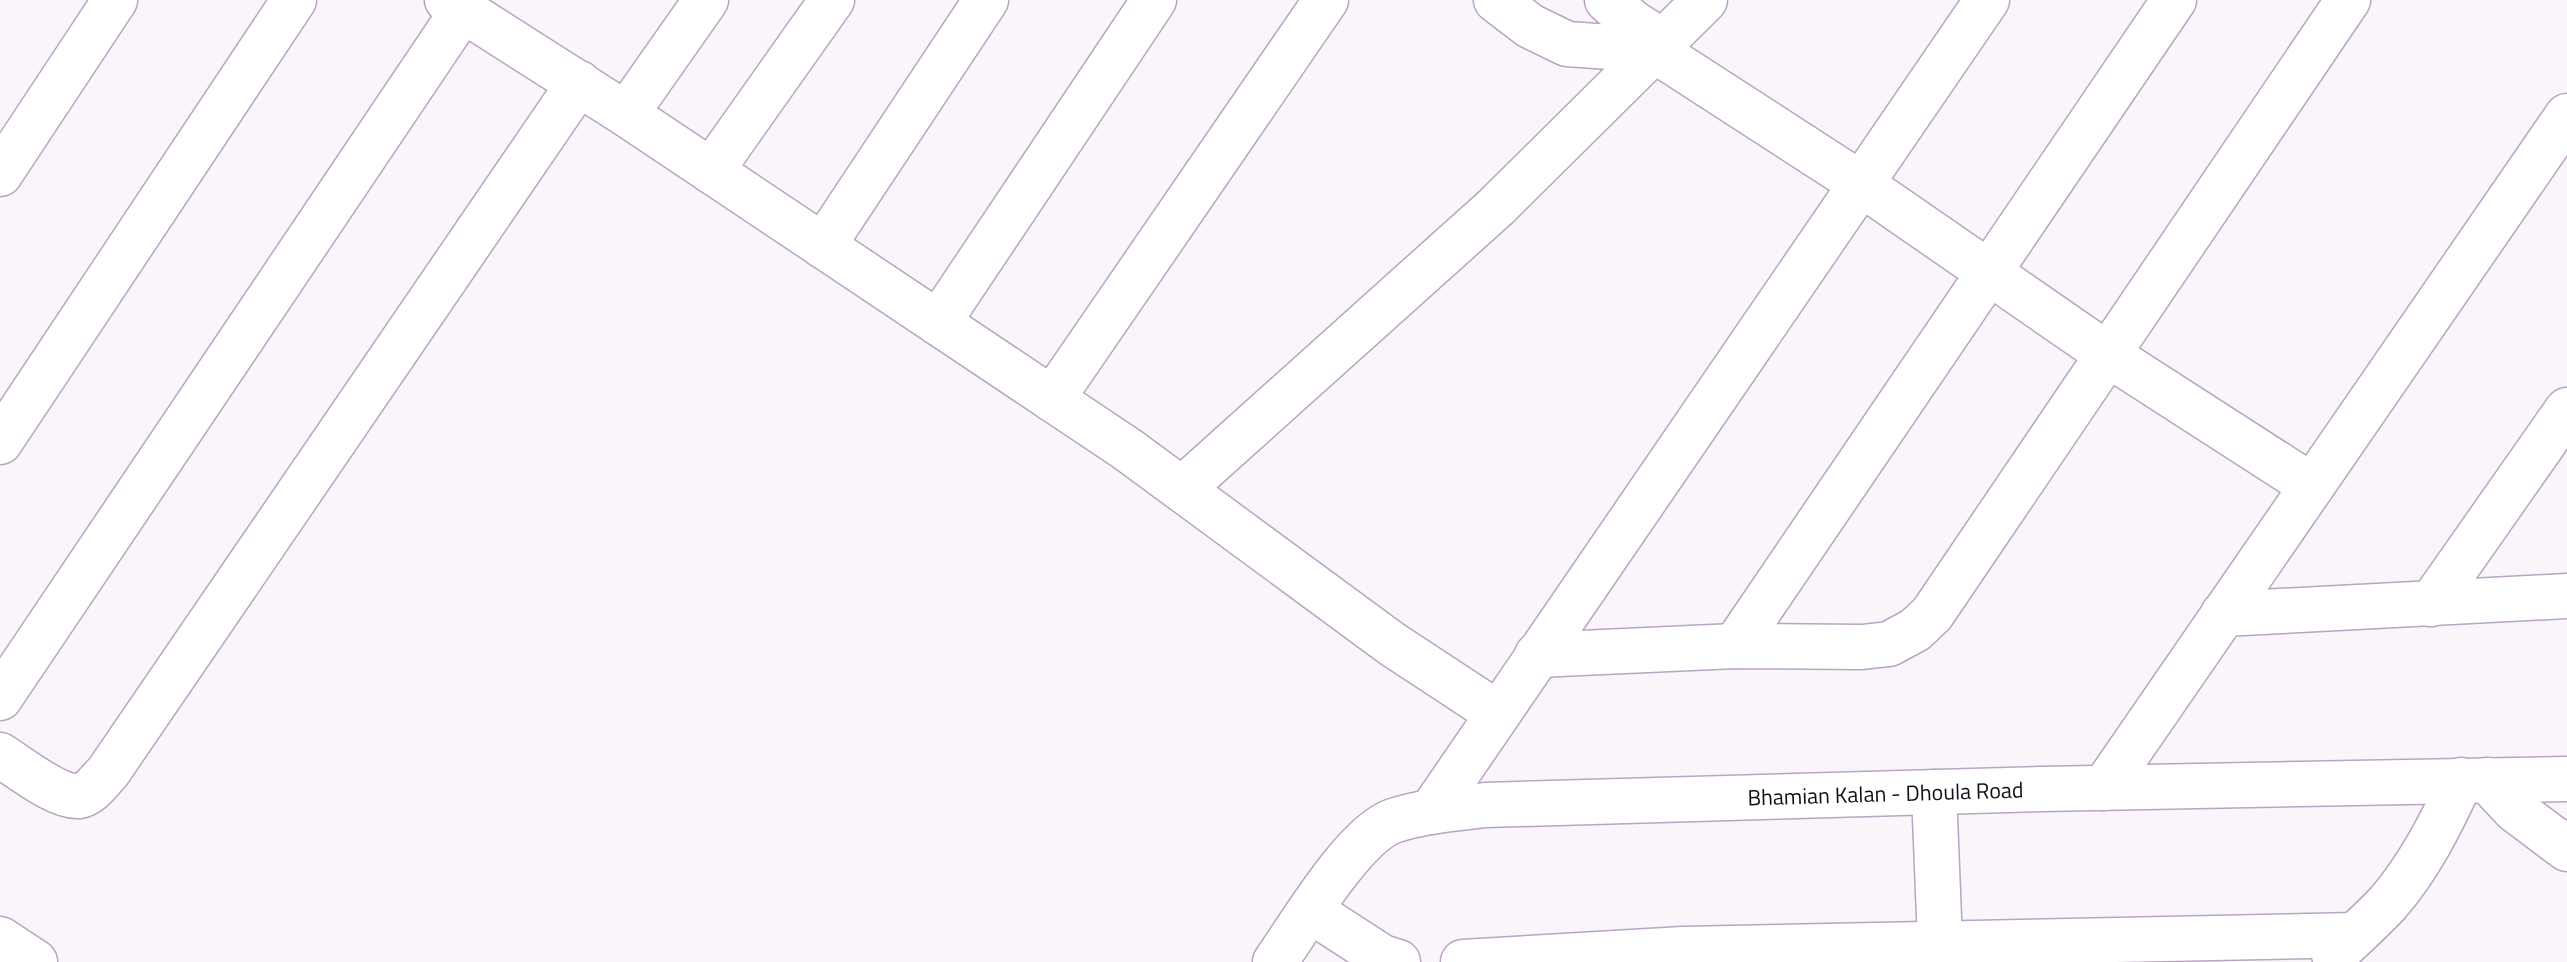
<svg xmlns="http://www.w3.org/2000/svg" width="2567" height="962" font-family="'Titillium Web',sans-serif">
	<rect width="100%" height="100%" fill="#faf5fb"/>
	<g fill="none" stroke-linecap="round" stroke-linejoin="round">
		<g stroke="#b9a4c1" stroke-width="47">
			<g id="minor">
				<path d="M 447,0 L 626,114 L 1127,449 L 1392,644 L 1497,713"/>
				<path d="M 1496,0 L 1530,26 L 1567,44 L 1654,50 L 1861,184 L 2107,354 L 2312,486"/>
				<path d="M 1607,0 L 1632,22 L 1663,42"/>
				<path d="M 626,114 L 706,0"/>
				<path d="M 711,171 L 832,0"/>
				<path d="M 0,174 L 115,0"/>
				<path d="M 823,246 L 986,0"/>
				<path d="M 938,323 L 1154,0"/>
				<path d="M 1052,399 L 1326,0"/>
				<path d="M 0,442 L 294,0"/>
				<path d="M 1182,489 L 1496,207 L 1705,0"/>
				<path d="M 2431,604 L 2567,410"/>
				<path d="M 2223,614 L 2567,596"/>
				<path d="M 1735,646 L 2174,0"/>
				<path d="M 1537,655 L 1735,646 L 1862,647 L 1889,644 L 1915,630 L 1932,614 L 2348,0"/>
				<path d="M 0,698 L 463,10"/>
				<path d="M 0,755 C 18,766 57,798 79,796 C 91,794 100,780 108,772 L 579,83"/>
				<path d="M 2487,780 L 2515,810 L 2567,849"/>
				<path d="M 2104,788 L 2567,116"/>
				<path d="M 1431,812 L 1987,0"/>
				<path d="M 1311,911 L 1382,957 L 1398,962"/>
				<path d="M 0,939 L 35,962"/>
				<path d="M 2334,955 C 2352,938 2371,921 2388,903 C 2419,867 2441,824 2461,780"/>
				<path id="s1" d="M 1275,962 C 1300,926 1354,835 1393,821 C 1422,811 1455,809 1485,805 L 2041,789 L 2567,779"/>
				<path d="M 1463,962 L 1683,949 L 2355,935"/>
				<path d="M 1927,962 L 1940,943 L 1934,792"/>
			</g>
		</g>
		<use href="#minor" stroke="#fff" stroke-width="44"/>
	</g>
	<g text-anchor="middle" stroke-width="8" stroke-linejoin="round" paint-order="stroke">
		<g font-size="22" fill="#150e18" stroke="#fff">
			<text dy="8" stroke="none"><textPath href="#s1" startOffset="680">Bhamian Kalan - Dhoula Road</textPath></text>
		</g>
	</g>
</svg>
